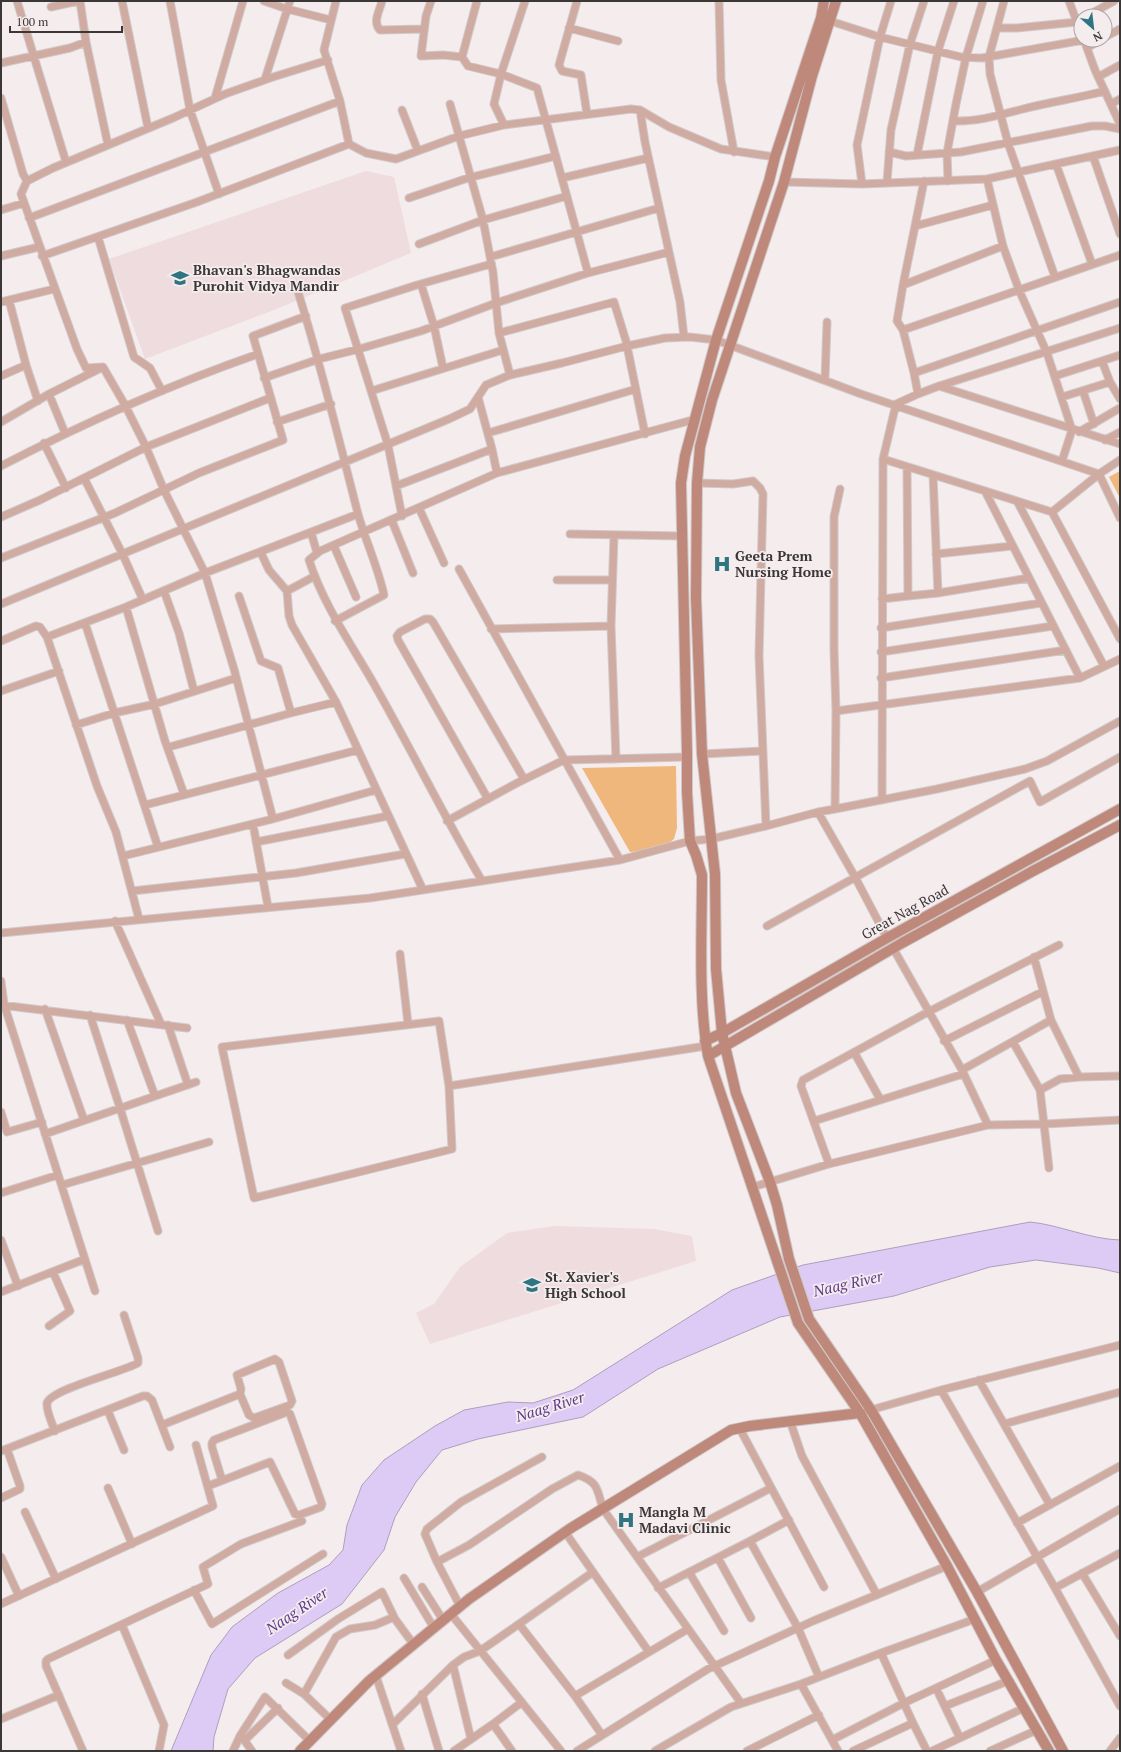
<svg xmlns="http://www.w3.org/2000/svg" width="1121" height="1752" font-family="'PT Serif',serif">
	<rect width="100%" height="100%" fill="#f5ecee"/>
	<path fill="#eedcdf" d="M 366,171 L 394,177 L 411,253 L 279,308 L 145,359 L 109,259 Z
		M 555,1226 L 654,1229 L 692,1236 L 696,1261 L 430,1344 L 416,1313 L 434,1304 L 460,1267 L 507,1233 Z"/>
	<path fill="#f0b77d" d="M 1120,471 L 1120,498 L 1109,477 Z
		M 676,766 L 677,828 L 674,839 L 660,850 L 630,852 L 582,768 Z"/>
	<path fill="#ddcbf6" stroke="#ac9fbd" d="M 1030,1222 C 1060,1225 1089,1239 1120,1240 L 1120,1273 L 1098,1268 L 1036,1260 L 990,1267 L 894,1296 L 780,1317 L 658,1369 L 583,1417 L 478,1439 L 442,1450 L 416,1482 L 395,1517 L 384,1550 L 342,1604 L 255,1658 L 228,1689 L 214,1737 L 213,1751 L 171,1751 L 211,1655 L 232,1627 L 278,1593 L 329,1565 L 343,1550 L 347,1525 L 362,1485 L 384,1460 L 435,1426 L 464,1410 L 508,1402 L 533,1403 L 573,1390 L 732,1290 L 803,1265 Z"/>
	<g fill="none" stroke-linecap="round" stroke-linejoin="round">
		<g stroke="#d0c8c9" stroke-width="9">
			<path id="street" d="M 17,1 L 66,162
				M 80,1 L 86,42 L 108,145
				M 122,1 L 148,128
				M 170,1 L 190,110 L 219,194
				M 264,1 L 287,9 L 331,20
				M 336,1 L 324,50 L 340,101 L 349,144 L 366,153 L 396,159 L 459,136 L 504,125 L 631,109 L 640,110 L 669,127 L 721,149 L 775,157
				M 382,1 C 380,10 372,22 380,30 L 424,29
				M 431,1 L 426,16 L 421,56 L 443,55 L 462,57 L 468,66 L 501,74 L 537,88 L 588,273
				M 577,1 L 559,65 L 562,71 L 581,75 L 587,114
				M 719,1 L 721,80 L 734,152
				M 1004,1 L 989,57 L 990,74 L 1008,143 L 1055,277
				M 1069,1 L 1081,33
				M 51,7 L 78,1
				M 1087,16 L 1114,1
				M 827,20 L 880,37 L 961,57 L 982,58 L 1084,40
				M 569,28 L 618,41
				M 997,28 L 1017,28 L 1077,22 L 1081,19
				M 1105,37 L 1120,29
				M 1084,40 L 1095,70 L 1120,124
				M 1087,48 L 1100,40
				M 462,57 L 477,1
				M 1,63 L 70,48 L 86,42
				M 1098,77 L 1120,65
				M 265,79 L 290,1
				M 1,98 L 23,174 L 27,181
				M 215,98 L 243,1
				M 450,104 L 483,220 L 493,272 L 499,333 L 510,375
				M 1111,104 L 1120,99
				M 402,110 L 418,151
				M 953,121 C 977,122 1000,115 1023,109 C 1050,102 1078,98 1105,91
				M 504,125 L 494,104 L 501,74 L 525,1
				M 889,152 L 906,156 L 961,152 L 1092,126 L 1105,126 L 1120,129
				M 917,155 L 938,51 L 954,1
				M 1093,156 L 1120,234
				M 1056,164 L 1092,264
				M 562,178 L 648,158
				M 987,179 L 1120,150
				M 948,181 L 947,153 L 956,104 L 966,57 L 983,1
				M 784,182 L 862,184 L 987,179 L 1003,246
				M 887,182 L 891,130 L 910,44 L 924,1
				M 862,184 L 857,145 L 880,37 L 891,1
				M 409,198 L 468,178 L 556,156
				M 1,210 L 24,203
				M 29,218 L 340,101
				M 915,226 L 924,181
				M 98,237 L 134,357 L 150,368 L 162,391
				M 419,244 L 483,220 L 567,196
				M 669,252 L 680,302 L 684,337
				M 1,256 L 39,247
				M 42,256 L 197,202 L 349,144
				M 490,257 L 659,208
				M 421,284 L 434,326 L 443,368
				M 903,285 L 915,226 L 993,205
				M 298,292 C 321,365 339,440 358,514 C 366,542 378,567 384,595 L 335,621
				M 1,302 L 54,289
				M 903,330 L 897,321 L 903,285 L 1003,246 L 1019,290 L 1047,353 L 1072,430 L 1062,461
				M 499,333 L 614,302 L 626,341 L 645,434
				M 1102,361 L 1110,382 L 1120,399
				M 26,365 L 38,401
				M 914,373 L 903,330 L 1120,255
				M 1,376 L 26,365 L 9,300
				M 1055,376 L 1120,355
				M 264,378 L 319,359 L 359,349 L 421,331 L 496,303 L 588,273 L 669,252 L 645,142 L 640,110
				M 825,379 L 827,322
				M 939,386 L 1120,444
				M 371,391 L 503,350
				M 1083,391 L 1094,424
				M 49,394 L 65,433
				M 918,394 L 914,373 L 1120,302
				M 1062,397 L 1110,382
				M 1,422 L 49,394 L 99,369
				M 277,422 L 331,404
				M 1079,432 L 1120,408
				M 488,433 L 636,389
				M 1105,440 L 1120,432
				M 44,443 L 66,488
				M 492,449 L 497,473
				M 883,459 L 1052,512 L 1120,639
				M 1,466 C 84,423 169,385 258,354
				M 933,475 L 938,593
				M 84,478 L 123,555 L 143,600
				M 697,483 L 733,484 L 753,481 L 760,488 L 763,494 L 759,656 L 766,826 L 818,812 L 835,809
				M 396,486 L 492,449 L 478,397
				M 985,491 L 1080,678
				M 1017,501 L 1104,666
				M 419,508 L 444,563
				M 1052,512 L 1099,474 L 1120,460
				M 402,516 L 388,445 L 345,308 L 417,285 L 491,264
				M 1,517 L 40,500 L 146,447 L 270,398
				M 392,521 L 413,573
				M 311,532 L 317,553
				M 570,534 L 683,536
				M 614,535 L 611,626 L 616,759
				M 334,546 L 356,597
				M 261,553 L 269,570 L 287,591 L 289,616 L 292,625 L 336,702 L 423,890
				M 936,554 L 1012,546
				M 1,558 L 115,513 L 199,473 L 283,440 L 253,336 L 306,316
				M 459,569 L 620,860
				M 557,580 L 612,580
				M 164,591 L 179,633 L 194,691
				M 287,591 L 315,576
				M 239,596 L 261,661 L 278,668 L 291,713
				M 908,596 L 938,593 L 1029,578
				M 882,599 L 908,596 L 907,467
				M 1,604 L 449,419 L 470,409 L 486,385 L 510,375 L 562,363 L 627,346 L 665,338 L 690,337 L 716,340 L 861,394 L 1099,474 L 1120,518
				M 126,607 L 165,741 L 184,794
				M 85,623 L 158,847
				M 881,628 L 1041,603
				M 491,629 L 611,626
				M 1,641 L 36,626 L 40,627 L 47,637
				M 881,652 L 1053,626
				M 1120,659 L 1080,678 L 836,711 L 835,809 L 937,789 L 1025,769 L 1047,761 L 1120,721
				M 881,678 L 1066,650
				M 1,691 L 59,671
				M 836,711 L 834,649 L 834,517 L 840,489
				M 76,725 L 114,713 L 155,704 L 236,678
				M 169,747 L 291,713 L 336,702
				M 702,754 L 763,751
				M 488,799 L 398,640 L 397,636 L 400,632 L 425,619 L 430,619 L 433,622 L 524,779
				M 882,800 L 883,459 L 896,404 L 918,394 L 939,386 L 1120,328
				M 145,805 L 358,750
				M 818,812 L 855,877 L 887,938
				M 273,819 L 234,669 L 205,573 L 164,490 L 146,447 L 125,405 L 103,367 L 86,368 L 77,349 L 21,194 L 27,181 L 53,168 L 173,118 L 225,94 L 273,77 L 328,60
				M 447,821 L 517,783 L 564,760 L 687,757
				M 253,824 L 268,907
				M 256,842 L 388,816
				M 123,856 L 273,819 L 376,790
				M 482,881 C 444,816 411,749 374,684 C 350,642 324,606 309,560 L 320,551 L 497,473 L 696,419
				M 132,891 L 296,873 L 405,854
				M 139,919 L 116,832 L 97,786 L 47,637 L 126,607 L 205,573 L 358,514
				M 115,921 L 161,1024
				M 767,926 L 1030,781 L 1040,802 L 1120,757
				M 1,933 L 370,898 L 620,860 L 690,841 L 711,839 L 766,826
				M 893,948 L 962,1070 L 988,1125
				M 400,954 L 408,1024
				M 1034,957 L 1051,1020 L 1079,1077
				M 1,981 L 4,1004 L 95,1291
				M 1,1005 L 187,1028
				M 45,1009 L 84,1120
				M 90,1015 L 120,1108 L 158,1231
				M 127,1020 L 155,1096
				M 439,1021 L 449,1086 L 452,1149 L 254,1198 L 222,1047 Z
				M 168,1025 L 188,1085
				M 944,1041 L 1042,992
				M 1013,1042 L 1040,1090
				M 854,1052 L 880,1099
				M 962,1070 L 1051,1020
				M 449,1086 L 706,1046
				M 1,1112 L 7,1132 L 42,1122
				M 814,1121 L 963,1074
				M 45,1134 L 196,1082
				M 829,1164 L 801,1086 L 803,1080 L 928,1012 L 1059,945
				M 1049,1168 L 1040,1090 L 1060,1079 L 1079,1077 L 1120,1076
				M 62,1185 L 209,1142
				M 753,1187 L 829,1164 L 988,1125 L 1045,1124 L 1120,1120
				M 1,1193 L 58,1175
				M 1,1240 L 18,1286
				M 1,1292 L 85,1259
				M 49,1326 L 70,1311 L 53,1272
				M 979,1380 L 1050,1505
				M 941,1390 L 1055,1588 L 1120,1706
				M 108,1411 L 124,1450
				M 867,1411 L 941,1390 L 1120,1345
				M 790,1421 L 802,1456 L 877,1595
				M 1004,1424 L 1120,1392
				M 162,1425 L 240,1394 L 241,1389 L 237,1375 L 275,1359 L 279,1362 L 292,1401 L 290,1405 L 254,1418 L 249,1415 L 240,1394
				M 740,1429 L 824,1587
				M 55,1431 C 52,1423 46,1411 47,1403 C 51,1389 123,1372 138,1363 L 138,1358 L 124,1315
				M 1,1451 L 143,1396 L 147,1396 L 152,1400 L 170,1447
				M 208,1486 L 270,1462 L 295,1514 L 299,1515 L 321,1507 L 322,1504 L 290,1414 L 287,1412 L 214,1440 L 212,1443 L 212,1447 L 222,1480
				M 108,1488 L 132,1544
				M 1,1498 L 20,1489 L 20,1486 L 7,1449
				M 25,1512 L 56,1579
				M 789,1520 L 750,1541 L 798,1628 L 819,1677
				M 1017,1523 L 1120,1466
				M 565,1532 L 593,1572
				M 1,1557 L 19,1596
				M 637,1557 L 771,1488
				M 718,1558 L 751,1618
				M 437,1562 L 469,1545 L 552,1489 L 578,1475 C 599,1482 597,1490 603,1509 L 741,1703
				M 689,1572 L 724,1631
				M 1082,1573 L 1120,1636
				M 404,1578 L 434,1628
				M 422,1587 L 443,1620
				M 658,1588 L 750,1541
				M 1055,1588 L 1120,1553
				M 194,1590 L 212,1624 L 323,1554
				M 977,1592 L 1120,1509
				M 1,1604 L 213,1506 L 196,1445
				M 460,1606 L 437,1562 L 425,1534 L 427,1529 L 461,1502 L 542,1457
				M 451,1614 L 561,1751
				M 122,1625 L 164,1725 L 159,1751
				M 288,1655 L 338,1619 L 382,1592 L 395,1619 L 414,1645
				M 376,1676 L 401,1751
				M 286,1683 L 304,1694 L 331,1720
				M 936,1688 L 960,1738
				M 304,1694 L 336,1637 L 350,1629 L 375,1625 L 394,1617
				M 422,1694 L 439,1751
				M 575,1696 L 519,1624 L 593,1572 L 649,1652
				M 945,1706 L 1008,1681
				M 1,1719 L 59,1695
				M 393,1724 L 453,1665
				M 493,1724 L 522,1702
				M 602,1735 L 575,1696 L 688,1629
				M 242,1737 L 252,1751
				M 471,1739 L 453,1665 L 464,1657 L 480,1651 L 519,1624
				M 245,1740 L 278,1708
				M 832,1740 L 904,1703 L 996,1660
				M 83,1751 L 46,1666 L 46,1661 L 48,1659 L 208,1584 L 203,1567 L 241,1544 L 302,1521
				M 233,1751 L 240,1736 L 265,1697 L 310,1741
				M 454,1751 L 493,1724 L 512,1751
				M 577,1751 L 708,1669 L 813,1621 L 947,1566
				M 655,1751 L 731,1707 L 801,1684
				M 747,1751 L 819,1715
				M 838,1751 L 801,1684 L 881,1653
				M 853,1751 L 913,1723
				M 927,1751 L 913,1723 L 881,1653 L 975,1619
				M 932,1751 L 1024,1708
				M 990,1751 L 1037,1730
				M 1110,1751 L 1120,1738"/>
		</g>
		<g stroke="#d0c8c9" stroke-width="12">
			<path id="secondary" d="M 824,1 L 821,18 L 775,157 L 769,181 L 716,340 L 685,456 L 681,483 L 687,752 L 687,792 L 690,841 L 696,855 L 702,875 C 702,933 698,999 708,1056 L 798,1323 L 860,1413 L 947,1566 L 996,1660 L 1049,1751
				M 836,1 L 812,76 L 784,182 L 712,400 L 700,447 L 697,483 L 696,598 L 702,754 L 715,874 L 716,969 L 722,1033 L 736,1093 L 770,1182 L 777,1205 L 789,1259 L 809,1319 L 871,1410 L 977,1592 L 1063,1751
				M 705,1041 L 722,1033 L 887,938 L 1120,809
				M 708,1056 L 902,943 L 1033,871 L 1120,825
				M 300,1751 L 369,1681 L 469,1599 L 571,1528 L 731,1430 L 750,1426 L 860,1413"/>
		</g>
		<use href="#street" stroke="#d0aba1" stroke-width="7"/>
		<use href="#secondary" stroke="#be897b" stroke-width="10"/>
	</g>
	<defs>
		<g id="school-bare" transform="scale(1.38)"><path d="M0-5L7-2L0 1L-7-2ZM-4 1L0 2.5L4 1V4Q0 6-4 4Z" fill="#2e7581" stroke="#f5ecee" stroke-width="2.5" paint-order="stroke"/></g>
		<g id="hospital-bare" transform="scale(1.38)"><path d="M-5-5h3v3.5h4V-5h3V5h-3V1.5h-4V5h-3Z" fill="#2e7581" stroke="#f5ecee" stroke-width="2.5" paint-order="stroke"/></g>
	</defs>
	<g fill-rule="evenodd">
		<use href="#school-bare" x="180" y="278"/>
		<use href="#hospital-bare" x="722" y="564"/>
		<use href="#school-bare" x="532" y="1285"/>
		<use href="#hospital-bare" x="626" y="1520"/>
	</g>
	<g text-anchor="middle" stroke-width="3.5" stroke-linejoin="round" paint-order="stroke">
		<g font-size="14" font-weight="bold" fill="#3a3737" stroke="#f5ecee" text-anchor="start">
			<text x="193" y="275">Bhavan's Bhagwandas<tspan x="193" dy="16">Purohit Vidya Mandir</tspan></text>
			<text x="735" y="561">Geeta Prem<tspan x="735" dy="16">Nursing Home</tspan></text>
			<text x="545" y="1282">St. Xavier's<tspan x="545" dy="16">High School</tspan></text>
			<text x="639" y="1517">Mangla M<tspan x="639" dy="16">Madavi Clinic</tspan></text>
		</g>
		<g font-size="14" fill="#3a3737" stroke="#f5ecee">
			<text transform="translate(905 912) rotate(-29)" y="5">Great Nag Road</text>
		</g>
		<g font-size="15" font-style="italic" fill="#603989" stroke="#f5ecee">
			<text transform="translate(848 1284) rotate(-13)" y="5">Naag River</text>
			<text transform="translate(550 1407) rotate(-17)" y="5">Naag River</text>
			<text transform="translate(297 1611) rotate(-34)" y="5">Naag River</text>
		</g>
	</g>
	<rect width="1121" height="1752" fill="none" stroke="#3a3737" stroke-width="4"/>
	<g transform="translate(1093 28) rotate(152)"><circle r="19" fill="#f5ecee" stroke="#aaa4a5"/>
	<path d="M0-3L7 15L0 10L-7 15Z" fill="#2e7581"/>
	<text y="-6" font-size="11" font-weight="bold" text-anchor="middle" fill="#3a3737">N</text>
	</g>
	<path d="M10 26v6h112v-6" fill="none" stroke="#3a3737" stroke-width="2"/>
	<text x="16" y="26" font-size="12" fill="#3a3737" stroke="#f5ecee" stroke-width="3" paint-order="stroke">100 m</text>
</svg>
